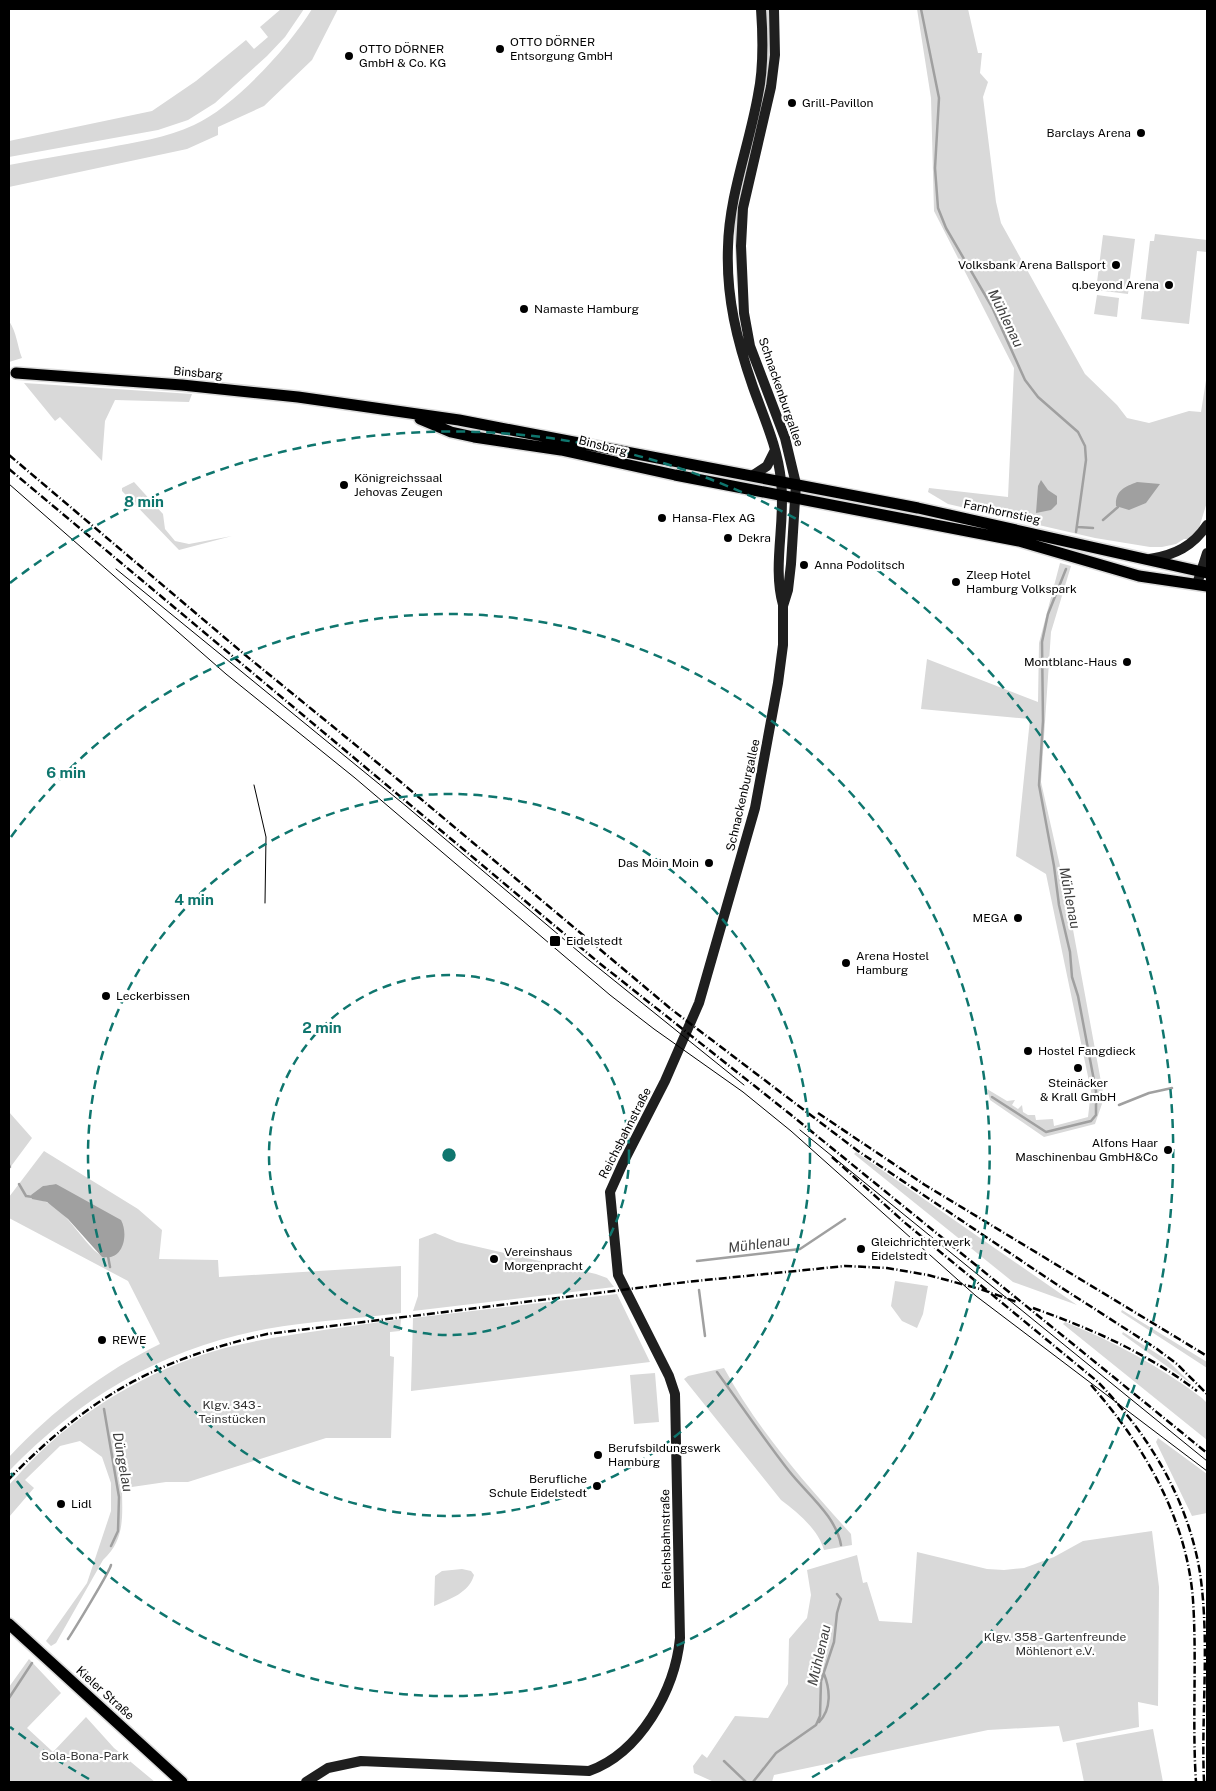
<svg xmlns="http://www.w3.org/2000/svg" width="1216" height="1791" font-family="'Public Sans',sans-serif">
	<rect width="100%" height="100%" fill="#fff"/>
	<path fill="#d9d9d9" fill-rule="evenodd" d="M 281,9 L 304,9 L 285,37 L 267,56 L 215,103 L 188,120 L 158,130 L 9,157 L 9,141 L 152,111 L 196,81 L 246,40 L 254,49 L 268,37 L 260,27 Z
		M 312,9 L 338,9 L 312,60 L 264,106 L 218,127 L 218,135 L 187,149 L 9,187 L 9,165 C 41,159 74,153 106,148 C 136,142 166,138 194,125 C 235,106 289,47 312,9 Z
		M 765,9 L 770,9 L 771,52 L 767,90 L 739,211 L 737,289 L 734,222 L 762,96 Z
		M 917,9 L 968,9 L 978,53 L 982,53 L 980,73 L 988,82 L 983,97 L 996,202 L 1001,223 L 1085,374 L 1117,405 L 1127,418 L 1149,423 L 1189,411 L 1201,412 L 1207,374 L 1207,502 L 1199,528 L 1190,539 L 1184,539 L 1176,544 L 1162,547 L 1150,547 L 1095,538 L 948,504 L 928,492 L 929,488 L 1008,497 L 1014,368 L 934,211 L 931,98 Z
		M 1155,234 L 1207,240 L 1207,252 L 1197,251 L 1189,324 L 1141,319 L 1150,241 L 1154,241 Z
		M 1103,235 L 1135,239 L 1128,294 L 1096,290 Z
		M 1097,295 L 1119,298 L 1117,317 L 1094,314 Z
		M 9,321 C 17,333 17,345 22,358 L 9,362 Z
		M 24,383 L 192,394 L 189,402 L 115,400 L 105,421 L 102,461 L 60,417 L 55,421 Z
		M 134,482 L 163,514 L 165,529 L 175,541 L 189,544 L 232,536 L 179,550 L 122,491 L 122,488 Z
		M 1060,563 L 1071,566 L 1051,632 L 1041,782 L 1067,897 L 1104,1098 L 1095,1124 L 1044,1137 L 990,1100 L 987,1089 L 1007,1101 L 1015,1100 L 1012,1105 L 1018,1109 L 1022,1105 L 1023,1112 L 1028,1115 L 1035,1115 L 1036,1120 L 1053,1119 L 1054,1126 L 1088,1117 L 1091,1091 L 1046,874 L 1016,856 L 1030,719 L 921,709 L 927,659 L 1038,702 L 1039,643 Z
		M 9,1112 L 32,1138 L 9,1169 Z
		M 44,1151 L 138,1209 L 162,1230 L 159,1259 L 218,1260 L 219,1277 L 401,1266 L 401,1313 C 356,1319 310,1321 266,1329 C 162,1349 82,1396 9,1471 L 9,1457 C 53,1410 103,1372 160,1344 L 128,1281 L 9,1218 L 9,1197 ZM 56,1184 L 109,1258 C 89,1258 68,1205 40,1200 L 43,1186 Z
		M 856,1152 L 1077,1305 L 1013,1282 L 854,1154 Z
		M 435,1233 L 457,1242 L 596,1274 L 607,1278 L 614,1287 L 413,1311 L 418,1296 L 419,1239 Z
		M 895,1281 L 928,1286 L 923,1314 L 917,1328 L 902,1321 L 891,1306 Z
		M 617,1294 L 650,1362 L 411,1391 L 413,1318 Z
		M 1122,1310 L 1207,1362 L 1207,1368 L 1121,1312 Z
		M 401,1319 L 400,1331 L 390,1332 L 390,1356 L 394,1357 L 391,1438 L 326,1438 L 188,1482 L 166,1482 L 125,1488 L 122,1486 C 122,1515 126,1539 103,1560 L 56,1643 L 51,1646 L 46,1641 L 87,1583 L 111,1511 L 111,1483 L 102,1457 L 80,1441 L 60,1446 L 25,1480 L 34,1488 L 9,1517 L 9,1485 C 22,1471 35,1456 49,1444 C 98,1400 161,1365 225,1348 C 282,1334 342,1328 401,1319 Z
		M 1065,1322 C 1115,1342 1159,1366 1202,1398 L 1207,1403 L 1207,1440 L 1063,1324 Z
		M 1123,1332 L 1167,1360 L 1193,1385 L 1122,1334 Z
		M 724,1368 C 757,1429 805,1483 851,1534 L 852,1545 L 824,1550 C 818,1529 798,1513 781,1500 L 684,1379 L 688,1376 Z
		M 655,1373 L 659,1422 L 634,1424 L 630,1375 Z
		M 1158,1438 L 1207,1474 L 1207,1513 L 1192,1516 L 1156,1442 Z
		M 1152,1531 L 1159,1587 L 1158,1706 L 1138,1702 L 1139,1727 L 1063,1742 L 1059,1726 L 988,1730 L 774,1775 L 772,1782 L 714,1782 L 694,1773 L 693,1766 L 702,1754 L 707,1758 L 735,1716 L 768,1718 L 788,1684 L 789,1639 L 807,1618 L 811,1595 L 807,1570 L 857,1555 L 863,1583 L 867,1582 L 879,1621 L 912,1623 L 917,1552 L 987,1569 L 1004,1570 L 1024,1568 L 1054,1557 L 1083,1541 Z
		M 462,1569 L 471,1571 L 474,1575 C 469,1593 450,1599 434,1606 L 435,1576 L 442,1571 Z
		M 29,1659 L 61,1693 L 27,1728 L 53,1752 L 86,1717 L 114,1748 L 155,1782 L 9,1782 L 9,1687 Z
		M 1153,1729 L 1163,1782 L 1084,1782 L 1076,1743 Z"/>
	<path fill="#a0a0a0" d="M 1041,480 L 1048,490 L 1057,496 L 1057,504 L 1051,510 L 1036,513 L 1038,486 Z
		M 1137,482 L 1160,484 L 1146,503 L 1129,510 L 1116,506 C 1115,491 1124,487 1137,482 Z
		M 56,1184 L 121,1220 C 129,1235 123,1262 102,1257 L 68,1219 L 47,1202 L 32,1199 L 31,1195 L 43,1186 Z"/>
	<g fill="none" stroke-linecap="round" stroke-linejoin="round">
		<path stroke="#a0a0a0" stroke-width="2.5" d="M 921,9 L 939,98 L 935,168 L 938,208 L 946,228 L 992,307 L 1025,380 L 1038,397 L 1078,432 L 1085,446 L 1086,460 L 1076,532
			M 1103,520 L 1118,507
			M 1078,527 L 1093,528
			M 992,1097 L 1046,1132 L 1091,1121 L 1096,1115 L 1096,1091 L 1078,996 L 1072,977 L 1070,952 L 1059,905 L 1054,866 L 1039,785 L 1043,721 L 1042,642 L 1048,614 L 1066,569
			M 1119,1105 L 1149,1093 L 1172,1088
			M 9,1165 L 10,1167
			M 19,1184 L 26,1196 L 33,1197
			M 108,1256 L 110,1267
			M 697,1261 L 800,1249 L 845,1219
			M 699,1290 L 705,1336
			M 717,1372 C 741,1405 764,1439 789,1471 C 807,1494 836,1516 841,1545
			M 104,1409 L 119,1497 L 118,1531 L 111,1546
			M 68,1639 C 74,1630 110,1571 111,1565
			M 9,1698 L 32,1663
			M 819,1722 C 832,1709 830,1689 824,1674
			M 724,1761 L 746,1782
			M 753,1782 L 776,1753 L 816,1725 L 820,1716 L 821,1681 L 834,1642 L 837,1613 L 841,1599 L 837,1594"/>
		<g stroke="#dbdbdb" stroke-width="14">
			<path id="primary" d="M 16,373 L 182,385 L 298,397 L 459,420 L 918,508 L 1207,573
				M 420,419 L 451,432 L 474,437 L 561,450 L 675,475 L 1019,541 L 1139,576 L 1207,586
				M 9,1624 L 182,1782"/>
		</g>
		<path stroke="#1f1f1f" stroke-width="10" d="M 761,9 C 763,37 764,67 758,95 C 749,146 729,196 728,247 C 726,297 737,341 753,387 C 764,418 778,448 781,481 C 786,522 772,566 783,605
			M 752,476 L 767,466 L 775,450
			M 1150,559 C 1175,555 1193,546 1207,525
			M 1197,584 L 1207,553
			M 306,1782 L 328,1768 L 361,1761 L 589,1771 C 640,1753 675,1690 680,1638 L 675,1394 L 669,1376 L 618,1275 L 610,1192 L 623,1163 L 665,1081 L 699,1003 L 755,808 L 778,683 L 783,645 L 783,606 L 788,590 L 791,564 L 796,484 L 785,438 L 750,346 L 744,313 L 741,246 L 743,208 L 771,87 L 775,55 L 774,9"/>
		<use href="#primary" stroke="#000" stroke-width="11"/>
		<path stroke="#000" stroke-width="1" d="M 9,484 L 226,674 L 355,778 L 610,995 L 654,1029 L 743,1092 L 791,1131 L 976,1296 L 1207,1471
			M 116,569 L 406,806 L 585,957 L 744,1085
			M 254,785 L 266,837 L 265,903
			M 800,1130 L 1207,1461"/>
		<path stroke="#000" stroke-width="2.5" stroke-dasharray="8 2.5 1 2.5" stroke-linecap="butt" d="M 9,455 L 244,654 L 396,778 L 671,1009 L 858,1151 L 1062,1288 L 1157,1349 L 1177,1364 L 1207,1394
			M 9,469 L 598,962 L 790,1114 L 1207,1453
			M 818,1113 L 925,1185 L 1207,1356
			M 832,1157 L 904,1222 L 1098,1382 C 1149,1435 1188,1499 1200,1573 C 1210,1642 1201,1713 1204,1782
			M 1033,1308 C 1092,1329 1147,1353 1197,1391
			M 1091,1385 C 1144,1445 1187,1519 1193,1600 C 1197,1661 1192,1722 1196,1782
			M 9,1479 C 89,1397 155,1360 267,1334 L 686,1282 L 845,1266 L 887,1268 L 928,1275 L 980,1289 L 1017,1302"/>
	</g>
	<g fill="none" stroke="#0f766e" stroke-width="2.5" stroke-dasharray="9 6">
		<circle cx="449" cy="1155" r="180"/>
		<circle cx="449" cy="1155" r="361"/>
		<path d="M11 837A541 541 0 1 1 11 1473"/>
		<path d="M89 1779A721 721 0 0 1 10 1727M10 583A721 721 0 1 1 809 1779"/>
	</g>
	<g fill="#000" stroke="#fff" stroke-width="2">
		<circle cx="500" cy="49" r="5"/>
		<circle cx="349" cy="56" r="5"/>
		<circle cx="792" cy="103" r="5"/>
		<circle cx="1141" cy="133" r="5"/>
		<circle cx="1116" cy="265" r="5"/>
		<circle cx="1169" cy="285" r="5"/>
		<circle cx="524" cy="309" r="5"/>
		<circle cx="344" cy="485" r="5"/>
		<circle cx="662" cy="518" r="5"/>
		<circle cx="728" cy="538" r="5"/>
		<circle cx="804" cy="565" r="5"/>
		<circle cx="956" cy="582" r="5"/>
		<circle cx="1127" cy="662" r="5"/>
		<circle cx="709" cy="863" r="5"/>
		<circle cx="1018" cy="918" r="5"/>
		<rect x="549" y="935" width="12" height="12" rx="2.5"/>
		<circle cx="846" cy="963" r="5"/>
		<circle cx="106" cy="996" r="5"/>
		<circle cx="1028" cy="1051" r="5"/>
		<circle cx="1078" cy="1068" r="5"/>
		<circle cx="1168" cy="1150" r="5"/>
		<circle cx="861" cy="1249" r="5"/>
		<circle cx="494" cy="1259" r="5"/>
		<circle cx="102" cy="1340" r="5"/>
		<circle cx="598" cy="1455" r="5"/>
		<circle cx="597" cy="1486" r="5"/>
		<circle cx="61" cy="1504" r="5"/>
	</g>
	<g text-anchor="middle" stroke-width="4.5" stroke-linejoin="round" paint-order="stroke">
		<g font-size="12" fill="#000" stroke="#fff" text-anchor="start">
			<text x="510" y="46">OTTO DÖRNER<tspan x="510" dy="14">Entsorgung GmbH</tspan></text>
			<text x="359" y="53">OTTO DÖRNER<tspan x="359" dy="14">GmbH &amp; Co. KG</tspan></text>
			<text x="802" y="107">Grill-Pavillon</text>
			<text x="1131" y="137" text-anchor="end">Barclays Arena</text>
			<text x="1106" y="269" text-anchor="end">Volksbank Arena Ballsport</text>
			<text x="1159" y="289" text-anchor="end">q.beyond Arena</text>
			<text x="534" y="313">Namaste Hamburg</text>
			<text x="354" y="482">Königreichssaal<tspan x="354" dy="14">Jehovas Zeugen</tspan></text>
			<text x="672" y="522">Hansa-Flex AG</text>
			<text x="738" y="542">Dekra</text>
			<text x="814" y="569">Anna Podolitsch</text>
			<text x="966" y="579">Zleep Hotel<tspan x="966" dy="14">Hamburg Volkspark</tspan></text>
			<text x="1117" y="666" text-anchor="end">Montblanc-Haus</text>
			<text x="699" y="867" text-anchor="end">Das Moin Moin</text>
			<text x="1008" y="922" text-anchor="end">MEGA</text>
			<text x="566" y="945">Eidelstedt</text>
			<text x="856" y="960">Arena Hostel<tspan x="856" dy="14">Hamburg</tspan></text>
			<text x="116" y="1000">Leckerbissen</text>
			<text x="1038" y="1055">Hostel Fangdieck</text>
			<text x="1078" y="1087" text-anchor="middle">Steinäcker<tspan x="1078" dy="14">&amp; Krall GmbH</tspan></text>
			<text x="1158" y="1147" text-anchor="end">Alfons Haar<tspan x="1158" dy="14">Maschinenbau GmbH&amp;Co</tspan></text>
			<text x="871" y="1246">Gleichrichterwerk<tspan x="871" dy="14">Eidelstedt</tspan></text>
			<text x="504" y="1256">Vereinshaus<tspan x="504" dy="14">Morgenpracht</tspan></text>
			<text x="112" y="1344">REWE</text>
			<text x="608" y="1452">Berufsbildungswerk<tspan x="608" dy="14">Hamburg</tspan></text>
			<text x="587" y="1483" text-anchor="end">Berufliche<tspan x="587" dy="14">Schule Eidelstedt</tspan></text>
			<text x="71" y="1508">Lidl</text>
		</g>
		<g font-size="12" fill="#000" stroke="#fff">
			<text transform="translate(198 373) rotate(5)" y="4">Binsbarg</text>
			<text transform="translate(781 392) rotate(71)" y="4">Schnackenburgallee</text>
			<text transform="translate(603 446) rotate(14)" y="4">Binsbarg</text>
			<text transform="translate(1002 512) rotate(12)" y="4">Farnhornstieg</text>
			<text transform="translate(743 795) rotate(-77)" y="4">Schnackenburgallee</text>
			<text transform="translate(625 1133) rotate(-63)" y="4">Reichsbahnstraße</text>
			<text transform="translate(666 1539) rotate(-91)" y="4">Reichsbahnstraße</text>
			<text transform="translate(105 1693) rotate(42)" y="4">Kieler Straße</text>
		</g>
		<g font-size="12" fill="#303030" stroke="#fff">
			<text x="232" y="1409">Klgv. 343 -<tspan x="232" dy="14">Teinstücken</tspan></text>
			<text x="1055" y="1641">Klgv. 358 - Gartenfreunde<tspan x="1055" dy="14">Möhlenort e.V.</tspan></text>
			<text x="85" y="1760">Sola-Bona-Park</text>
		</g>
		<g font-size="14" font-style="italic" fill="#414141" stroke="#fff">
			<text transform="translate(1006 318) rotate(64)" y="5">Mühlenau</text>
			<text transform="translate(1070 898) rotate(79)" y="5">Mühlenau</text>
			<text transform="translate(759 1244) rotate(-7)" y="5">Mühlenau</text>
			<text transform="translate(123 1462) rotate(80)" y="5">Düngelau</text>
			<text transform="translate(819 1655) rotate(-77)" y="5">Mühlenau</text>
		</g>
	</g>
	<circle cx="449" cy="1155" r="8" fill="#0f766e" stroke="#fff" stroke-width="2.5"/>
	<g font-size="15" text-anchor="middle" font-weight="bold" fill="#0f766e" stroke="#fff" stroke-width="4.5" stroke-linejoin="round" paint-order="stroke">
		<text x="144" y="507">8 min</text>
		<text x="66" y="778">6 min</text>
		<text x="194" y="905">4 min</text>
		<text x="322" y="1033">2 min</text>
	</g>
	<rect width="1216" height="1791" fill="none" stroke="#000000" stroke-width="20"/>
</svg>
